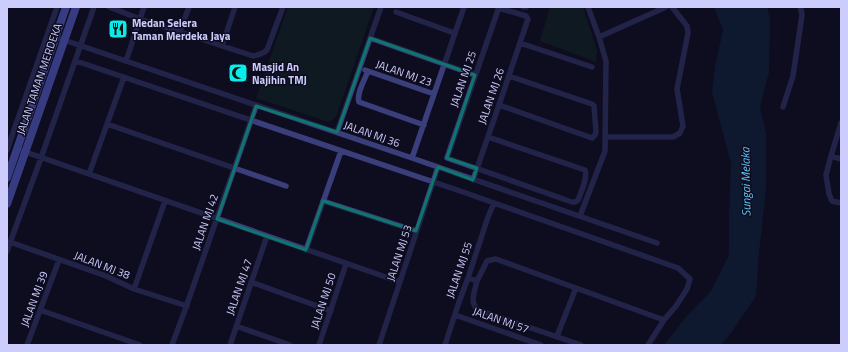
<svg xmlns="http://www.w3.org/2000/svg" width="848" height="352" font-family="'Titillium Web',sans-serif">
	<rect width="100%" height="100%" fill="#0e0d1f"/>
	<path fill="#102825" d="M 288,7 L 374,7 L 336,117 L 329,122 L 256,98 Z
		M 550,7 L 583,7 L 597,50 L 596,62 L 540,41 Z"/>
	<path fill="#0e2742" d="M 714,7 L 767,7 L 770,19 L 769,72 L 760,107 L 766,133 L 766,189 L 759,252 L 756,296 L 731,333 L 721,345 L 664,345 L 685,318 L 711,291 L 729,255 L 729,214 L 731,163 L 712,92 L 715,66 L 723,30 Z"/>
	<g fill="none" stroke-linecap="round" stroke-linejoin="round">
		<path stroke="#3a3f7c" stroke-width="5.5" d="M 109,7 L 140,19 L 253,56 C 259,55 263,54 267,50 L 283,7
			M 523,7 L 526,7
			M 396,12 L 454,33
			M 180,31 L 189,7
			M 599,37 L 666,7
			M 370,38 L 475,75
			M 61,39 L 412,158 L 657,243
			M 520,43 L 592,67
			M 222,46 L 235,7
			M 76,61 L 466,193 L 678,268 L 690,279 L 687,289 L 676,306 L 664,320 L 648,345
			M 126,61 L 144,7
			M 365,70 L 434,94
			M 368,71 C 365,79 356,94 359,102 L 424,125
			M 499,105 L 592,138 L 595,135 L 596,132 L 594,106 L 592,104 L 509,76
			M 783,107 L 793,76 L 802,15 L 801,9 L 800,7
			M 841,123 L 831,156 L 826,175 L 829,194 L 832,201 L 841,203
			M 107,124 L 286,186
			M 337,132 L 381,7
			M 488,137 L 585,170 C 588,178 581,192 578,200 L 575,202 L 572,202 L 447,158 L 499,7
			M 605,137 L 673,137 L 680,133 L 683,126 L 677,89 L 688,33 L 687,26 L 672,7
			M 17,149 L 400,282
			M 7,150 L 57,7
			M 831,156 L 841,159
			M 412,158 L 464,7
			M 89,174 L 124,77
			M 473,180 L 499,105 L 528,19 L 526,16 L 499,8
			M 323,201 L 416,231
			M 580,216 L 605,151 L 606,61 L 599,37 L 588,7
			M 10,242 L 106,276 L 134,289 L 187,306
			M 306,250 L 341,151
			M 7,251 L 41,158 L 94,7
			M 468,278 L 477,281 C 475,290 469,303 478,310 L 581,345
			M 477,281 L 487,261 L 491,260 L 496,259 L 664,320
			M 251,282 L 331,311
			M 134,289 L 165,201
			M 40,310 L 140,345
			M 455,315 L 541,345
			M 236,326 L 290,345
			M 557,336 L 576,288
			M 27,345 L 59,260
			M 172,345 L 185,310 L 256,106
			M 230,345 L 267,236
			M 319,345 L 346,264
			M 379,345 L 438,167
			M 445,345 L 459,302 L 468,278 L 488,217 L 494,203"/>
		<path stroke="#6774fa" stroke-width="8" d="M 7,178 L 66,7
			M 7,204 L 76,7"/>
	</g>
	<path d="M0 0H848V352H0ZM 370,38 L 475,75 L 447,158 L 477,168 L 473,180 L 438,167 L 416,231 L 323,201 L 306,250 L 217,219 L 256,106 L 337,132 Z" fill="#0e0d1f" fill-opacity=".55" fill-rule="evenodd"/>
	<path fill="none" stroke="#0f766e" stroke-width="3" stroke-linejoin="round" d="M 370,38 L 475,75 L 447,158 L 477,168 L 473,180 L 438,167 L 416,231 L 323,201 L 306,250 L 217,219 L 256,106 L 337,132 Z"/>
	<defs>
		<g id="restaurant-square" transform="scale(1)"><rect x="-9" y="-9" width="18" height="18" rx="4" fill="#08edea" stroke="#0e0d1f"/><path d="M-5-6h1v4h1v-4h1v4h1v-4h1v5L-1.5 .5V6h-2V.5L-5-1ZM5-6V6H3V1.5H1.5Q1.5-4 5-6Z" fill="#111"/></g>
		<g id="mosque-square" transform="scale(1)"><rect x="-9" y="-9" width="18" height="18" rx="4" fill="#08edea" stroke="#0e0d1f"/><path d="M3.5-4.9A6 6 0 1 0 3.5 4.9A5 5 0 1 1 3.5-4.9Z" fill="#111"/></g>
	</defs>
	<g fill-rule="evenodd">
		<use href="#restaurant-square" x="118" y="29"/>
		<use href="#mosque-square" x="238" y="73"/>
	</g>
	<g text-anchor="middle" stroke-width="3" stroke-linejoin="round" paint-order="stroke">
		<g font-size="11" font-weight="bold" fill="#ccccfd" stroke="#0e0d1f" text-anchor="start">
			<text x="132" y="27">Medan Selera<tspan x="132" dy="13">Taman Merdeka Jaya</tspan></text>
			<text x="252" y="71">Masjid An<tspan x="252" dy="13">Najihin TMJ</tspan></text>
		</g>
		<g font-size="11" fill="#ccccfd" stroke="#0e0d1f">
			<text transform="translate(404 73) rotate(19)" y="4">JALAN MJ 23</text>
			<text transform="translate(39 79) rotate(-71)" y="4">JALAN TAMAN MERDEKA</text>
			<text transform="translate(463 79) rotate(-71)" y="4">JALAN MJ 25</text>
			<text transform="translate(491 96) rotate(-71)" y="4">JALAN MJ 26</text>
			<text transform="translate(372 134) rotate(19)" y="4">JALAN MJ 36</text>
			<text transform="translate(205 222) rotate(-71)" y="4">JALAN MJ 42</text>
			<text transform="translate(399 253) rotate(-72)" y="4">JALAN MJ 53</text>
			<text transform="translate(102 265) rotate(21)" y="4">JALAN MJ 38</text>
			<text transform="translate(459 270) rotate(-71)" y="4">JALAN MJ 55</text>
			<text transform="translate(239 287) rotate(-71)" y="4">JALAN MJ 47</text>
			<text transform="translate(34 299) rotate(-70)" y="4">JALAN MJ 39</text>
			<text transform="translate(323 301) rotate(-72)" y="4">JALAN MJ 50</text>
			<text transform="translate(501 320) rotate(19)" y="4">JALAN MJ 57</text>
		</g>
		<g font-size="12" font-style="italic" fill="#5ec3f9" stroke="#0e0d1f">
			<text transform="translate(746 182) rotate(-91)" y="4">Sungai Melaka</text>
		</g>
	</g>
	<rect width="848" height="352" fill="none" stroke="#ccccfd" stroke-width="16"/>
</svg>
